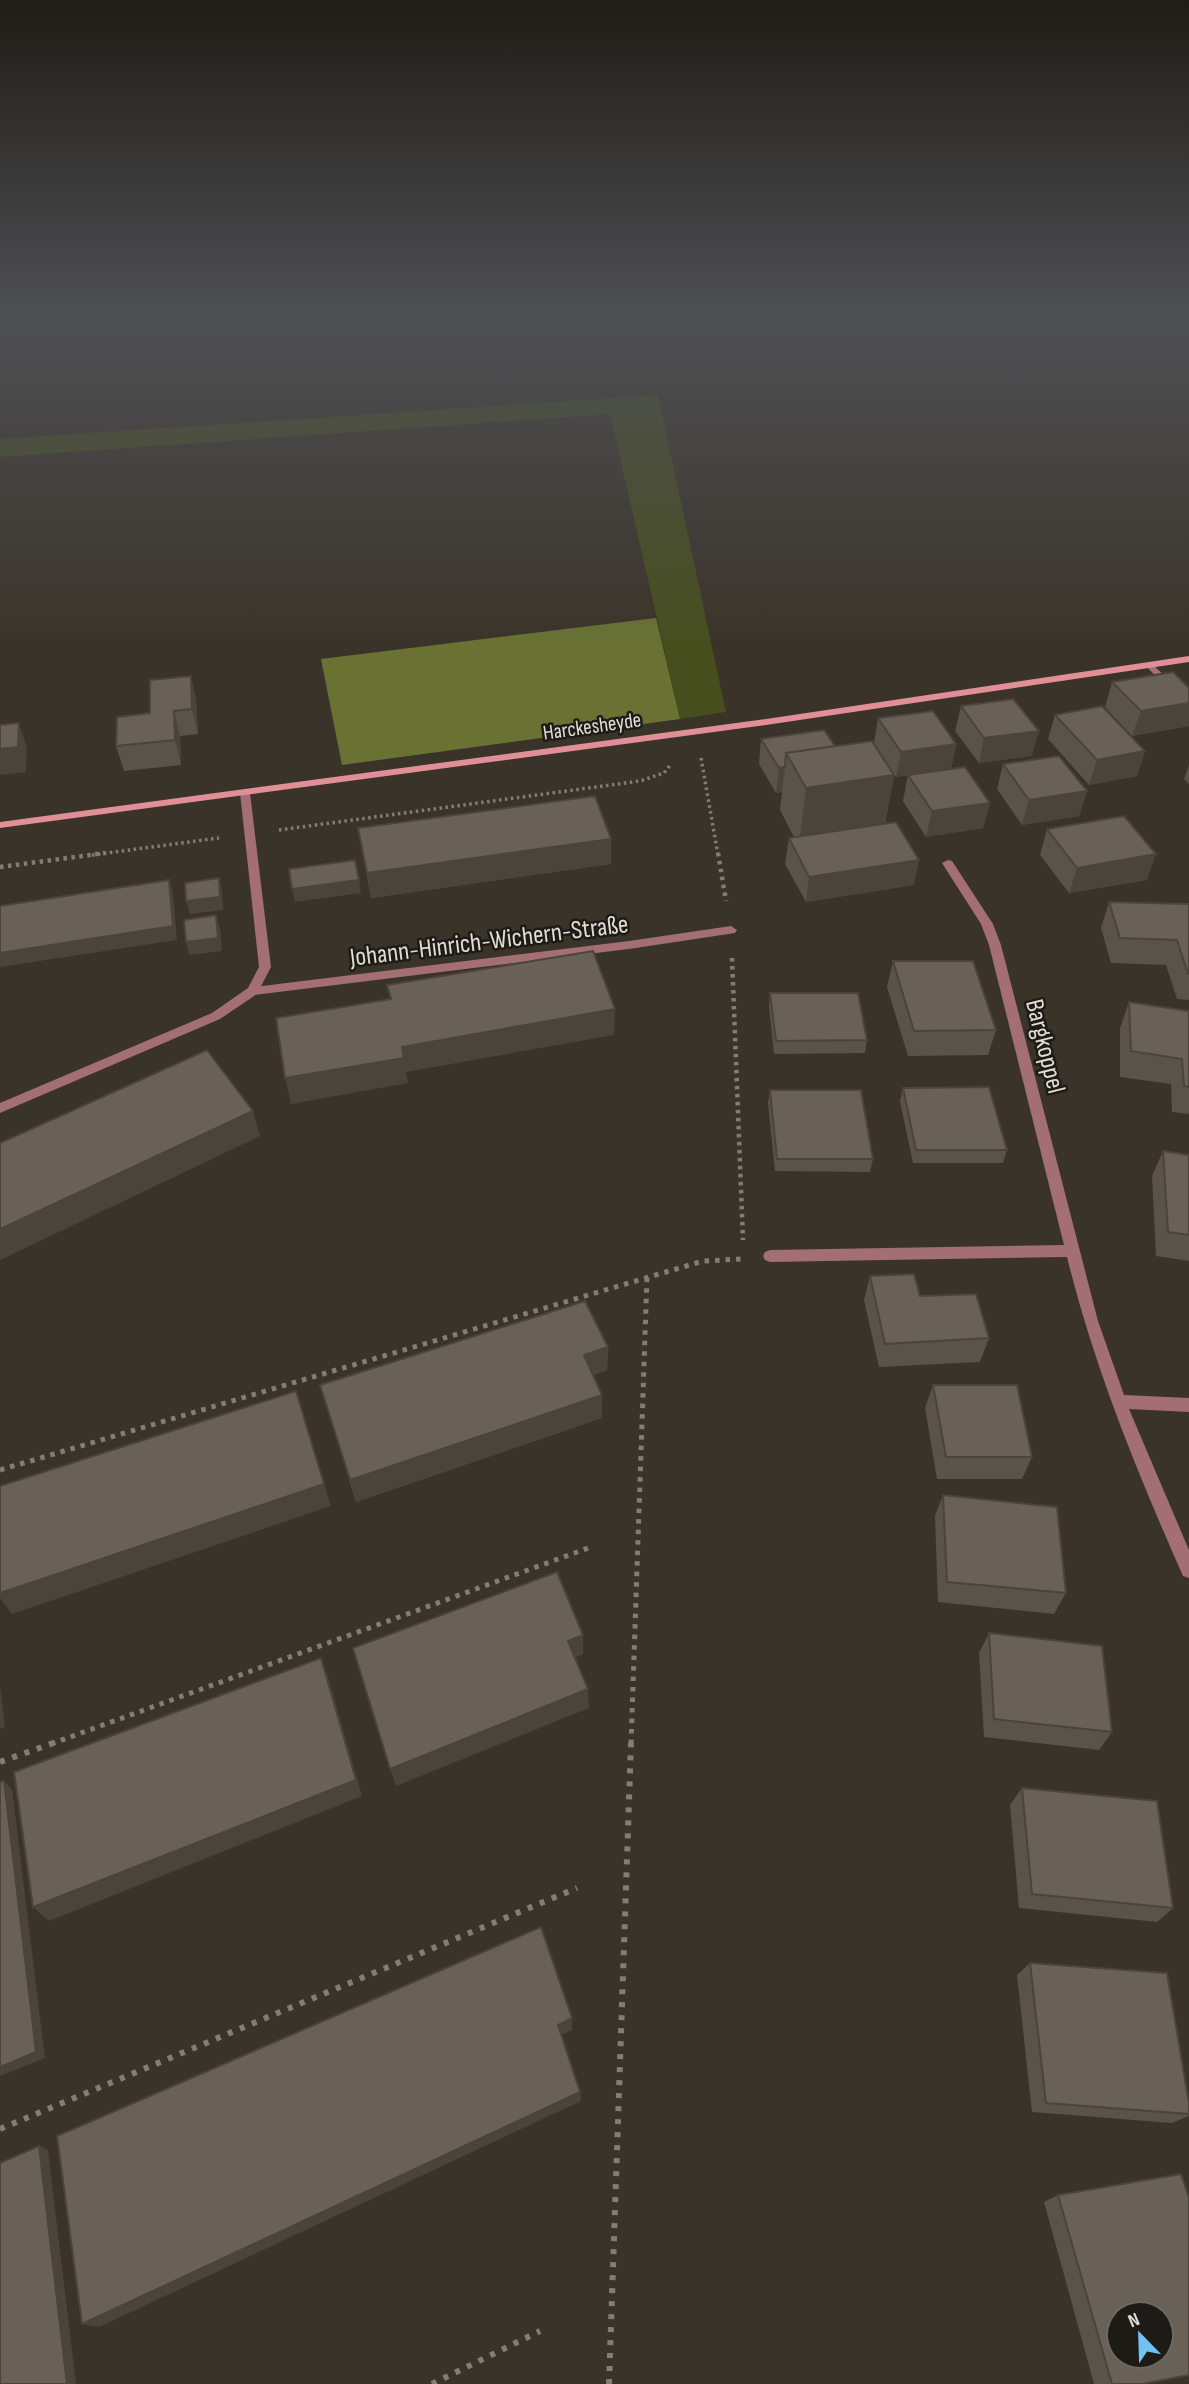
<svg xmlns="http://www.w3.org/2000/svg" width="1189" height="2384" font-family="'Sofia Sans Condensed',sans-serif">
	<rect width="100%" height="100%" fill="#3a3329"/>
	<path fill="#474e1d" d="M 658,395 L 726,712 L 680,719 L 610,414 L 0,457 L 0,439 Z"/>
	<path fill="#697233" d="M 656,618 L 680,719 L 342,765 L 321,659 Z"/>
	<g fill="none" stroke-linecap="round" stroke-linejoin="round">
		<path stroke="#837d75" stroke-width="3.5" stroke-dasharray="2.5 3.5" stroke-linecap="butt" d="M 701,758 L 718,855
			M 279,830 L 640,781 L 664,773 L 671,764
			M 92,855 L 219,838"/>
		<path stroke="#837d75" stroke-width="4.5" stroke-dasharray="3.5 4.5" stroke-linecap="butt" d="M 718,853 L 726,901
			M 0,867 L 105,853
			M 732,958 L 743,1240"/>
		<path stroke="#837d75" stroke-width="5" stroke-dasharray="4.5 6" stroke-linecap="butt" d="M 0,1470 L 703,1261 L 742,1259
			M 51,1744 L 591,1547
			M 631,1744 L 647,1277"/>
		<path stroke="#837d75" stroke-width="6" stroke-dasharray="5 8" stroke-linecap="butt" d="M 0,1762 L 56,1742
			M 0,2129 L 577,1888
			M 432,2384 L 540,2331
			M 609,2384 L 631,1742"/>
		<path fill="#a36e74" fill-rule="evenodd" d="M 1150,662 L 1189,699 L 1189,708 L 1185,707 L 1147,667 L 1145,665 Z
			M 731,926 L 737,930 L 735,933 L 629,949 L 253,995 L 247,991 L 253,987 L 629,941 Z"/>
		<path fill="#a36e74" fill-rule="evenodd" d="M 245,790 L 250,793 L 271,967 L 257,994 L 220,1019 L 0,1113 L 0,1103 L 212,1013 L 248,988 L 259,967 L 240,793 Z
			M 948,860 L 952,861 L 993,924 L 1001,945 L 1098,1321 L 1124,1395 L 1189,1398 L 1189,1412 L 1129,1409 L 1189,1550 L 1189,1578 L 1183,1576 C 1137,1472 1094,1367 1067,1257 L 770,1262 L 765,1260 L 763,1256 L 765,1252 L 770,1250 L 1064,1245 L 989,945 L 981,924 L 942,863 Z"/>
		<path fill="#e08e97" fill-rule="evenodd" d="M 1189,656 L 1189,662 L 766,725 L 0,828 L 0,822 L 766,719 Z"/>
	</g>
	<path fill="#5a534b" d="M 191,676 L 196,701 L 198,734 L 180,736 L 181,765 L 124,771 L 116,746 Z
		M 1112,682 L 1189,688 L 1189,726 L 1132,736 L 1105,707 Z
		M 961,706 L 1032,756 L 979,763 L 955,731 Z
		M 1055,715 L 1145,751 L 1137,776 L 1089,785 L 1048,739 Z
		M 878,718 L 956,744 L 951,769 L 896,777 L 874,743 Z
		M 761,739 L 835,746 L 894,775 L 885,824 L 914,885 L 806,902 L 785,864 L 789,838 L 794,837 L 780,810 L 782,792 L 776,793 L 759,764 Z
		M 1003,764 L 1087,791 L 1079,816 L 1022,825 L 997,789 Z
		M 1189,765 L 1189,784 L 1184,779 Z
		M 908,775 L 990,803 L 983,828 L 926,837 L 903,801 Z
		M 358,828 L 611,839 L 611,864 L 371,898 Z
		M 1047,829 L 1147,880 L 1069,893 L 1040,855 Z
		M 1109,902 L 1189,904 L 1189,1000 L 1177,999 L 1166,965 L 1111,963 L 1101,928 Z
		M 893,961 L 996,1030 L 988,1055 L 908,1056 L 887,987 Z
		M 770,993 L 867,1040 L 865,1053 L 774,1054 L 769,1006 Z
		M 1129,1002 L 1189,1011 L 1189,1114 L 1172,1112 L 1171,1084 L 1120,1077 L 1120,1028 Z
		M 903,1088 L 1007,1150 L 1003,1163 L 913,1163 L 900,1101 Z
		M 770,1090 L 873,1159 L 870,1172 L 775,1171 L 768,1103 Z
		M 1163,1151 L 1189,1155 L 1189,1261 L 1156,1256 L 1152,1176 Z
		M 870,1276 L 920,1296 L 989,1338 L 980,1362 L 879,1367 L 864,1300 Z
		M 608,1347 L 607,1370 L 593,1375 L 602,1395 L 602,1418 L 356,1502 L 320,1385 Z
		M 933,1385 L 1032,1457 L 1022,1479 L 937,1479 L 925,1408 Z
		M 943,1495 L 1066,1593 L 1054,1614 L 938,1602 L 935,1516 Z
		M 989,1633 L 1112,1732 L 1099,1750 L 984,1737 L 979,1653 Z
		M 1022,1788 L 1173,1908 L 1157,1922 L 1019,1908 L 1010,1805 Z
		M 1030,1963 L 1189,2114 L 1189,2116 L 1172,2123 L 1032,2112 L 1017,1975 Z
		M 1058,2195 L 1142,2384 L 1094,2384 L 1044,2202 Z"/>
	<path fill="#4a443d" d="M 191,676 L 196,701 L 198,734 L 192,709 Z
		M 1189,703 L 1189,726 L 1132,736 L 1141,711 Z
		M 174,711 L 180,736 L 181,765 L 175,740 Z
		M 19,723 L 27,748 L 26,772 L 0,775 L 0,749 Z
		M 1039,731 L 1032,756 L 979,763 L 984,738 Z
		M 956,744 L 951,769 L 896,777 L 901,752 Z
		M 1145,751 L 1137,776 L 1089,785 L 1097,760 Z
		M 785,767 L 782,792 L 776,793 L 779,768 Z
		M 894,775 L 883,832 L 799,845 L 806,788 Z
		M 1087,791 L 1079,816 L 1022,825 L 1029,800 Z
		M 990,803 L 983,828 L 926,837 L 932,811 Z
		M 611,839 L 611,864 L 371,898 L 367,873 Z
		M 1156,854 L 1147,880 L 1069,893 L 1077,868 Z
		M 919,860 L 914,885 L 806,902 L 809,877 Z
		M 219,878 L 222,891 L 223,910 L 190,914 L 186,901 Z
		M 169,880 L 173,893 L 177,940 L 0,967 L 0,953 Z
		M 359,880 L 361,893 L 295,902 L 292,889 Z
		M 216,915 L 220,929 L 222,951 L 189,955 L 186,942 Z
		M 615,1009 L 614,1035 L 406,1072 L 408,1083 L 291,1104 L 285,1078 L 402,1047 Z
		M 253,1111 L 260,1136 L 0,1260 L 0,1229 Z
		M 608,1347 L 607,1370 L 585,1378 L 584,1355 Z
		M 602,1395 L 602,1418 L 356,1502 L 350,1480 Z
		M 324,1484 L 331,1506 L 12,1614 L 0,1598 L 0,1593 Z
		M 583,1635 L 583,1654 L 569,1660 L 568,1641 Z
		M 321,1658 L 328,1677 L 362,1796 L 49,1921 L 33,1907 Z
		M 0,1685 L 5,1727 L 0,1729 Z
		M 588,1689 L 589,1708 L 396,1786 L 390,1769 Z
		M 4,1781 L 12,1789 L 45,2058 L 0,2076 Z
		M 572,2018 L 572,2030 L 559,2036 L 558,2025 Z
		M 580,2092 L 581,2101 L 99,2327 L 82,2324 Z
		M 39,2146 L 48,2150 L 76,2384 L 67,2384 Z"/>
	<path fill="#696157" stroke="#4a443d" stroke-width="2" fill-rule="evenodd" d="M 1173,672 L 1189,688 L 1189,703 L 1141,711 L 1112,682 Z
		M 191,676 L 192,709 L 174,711 L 175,740 L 116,746 L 117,717 L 150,713 L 150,680 Z
		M 1013,699 L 1039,731 L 984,738 L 961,706 Z
		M 1102,706 L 1145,751 L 1097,760 L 1055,715 Z
		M 933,711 L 956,744 L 901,752 L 878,718 Z
		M 19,723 L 18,747 L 0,749 L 0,725 Z
		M 824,730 L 835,746 L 786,753 L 785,767 L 779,768 L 761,739 Z
		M 872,741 L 894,775 L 806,788 L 786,753 Z
		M 1059,756 L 1087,791 L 1029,800 L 1003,764 Z
		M 965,767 L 990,803 L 932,811 L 908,775 Z
		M 595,796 L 611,839 L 367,873 L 358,828 Z
		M 1124,816 L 1156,854 L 1077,868 L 1047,829 Z
		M 896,822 L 919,860 L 809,877 L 789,838 Z
		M 355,860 L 359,880 L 292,889 L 289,869 Z
		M 219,878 L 220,897 L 186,901 L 185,883 Z
		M 169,880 L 173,926 L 0,953 L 0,906 Z
		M 1109,902 L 1189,904 L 1189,974 L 1188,974 L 1177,940 L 1120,938 Z
		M 216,915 L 218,938 L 186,942 L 184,920 Z
		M 593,951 L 615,1009 L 402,1047 L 404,1058 L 285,1078 L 276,1018 L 391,999 L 387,985 Z
		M 893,961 L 973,961 L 996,1030 L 914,1031 Z
		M 770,993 L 858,993 L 867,1040 L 776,1041 Z
		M 1129,1002 L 1189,1011 L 1189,1087 L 1184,1086 L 1182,1059 L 1131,1051 Z
		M 207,1050 L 253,1111 L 0,1229 L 0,1143 Z
		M 989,1087 L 1007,1150 L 916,1150 L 903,1088 Z
		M 770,1090 L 861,1090 L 873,1159 L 777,1159 Z
		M 1163,1151 L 1189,1155 L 1189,1235 L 1168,1232 Z
		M 914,1274 L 920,1296 L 976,1294 L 989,1338 L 885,1344 L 870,1276 Z
		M 585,1301 L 608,1347 L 584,1355 L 602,1395 L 350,1480 L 320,1385 Z
		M 933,1385 L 1017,1385 L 1032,1457 L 946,1457 Z
		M 296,1391 L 324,1484 L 0,1593 L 0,1486 Z
		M 943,1495 L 1057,1507 L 1066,1593 L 947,1582 Z
		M 557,1572 L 583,1635 L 568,1641 L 588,1689 L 390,1769 L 353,1648 Z
		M 989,1633 L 1102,1646 L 1112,1732 L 994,1719 Z
		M 321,1658 L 356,1780 L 33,1907 L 14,1772 Z
		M 4,1781 L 36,2052 L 0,2067 L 0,1782 Z
		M 1022,1788 L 1157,1801 L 1173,1908 L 1032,1894 Z
		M 541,1927 L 572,2018 L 558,2025 L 580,2092 L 82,2324 L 57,2136 Z
		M 1030,1963 L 1167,1973 L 1189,2103 L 1189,2114 L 1046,2103 Z
		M 39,2146 L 67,2384 L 0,2384 L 0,2163 Z
		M 1181,2174 L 1189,2198 L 1189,2375 L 1142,2384 L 1112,2384 L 1058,2195 ZM 1119,2314 L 1161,2314 L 1161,2356 L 1119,2356 Z"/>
	<linearGradient id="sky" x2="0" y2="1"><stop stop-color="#201c17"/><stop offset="0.49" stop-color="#4f5054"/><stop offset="1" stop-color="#4f5054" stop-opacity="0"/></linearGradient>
	<rect width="1189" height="648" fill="url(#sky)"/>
	<g text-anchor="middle" stroke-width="5" stroke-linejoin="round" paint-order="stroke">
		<g font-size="21" fill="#e1dcd6" stroke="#1e1b17">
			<text transform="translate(592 726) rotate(-8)" y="7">Harckesheyde</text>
		</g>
		<g font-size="26" fill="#e1dcd6" stroke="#1e1b17">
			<text transform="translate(489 940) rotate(-7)" y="9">Johann-Hinrich-Wichern-Straße</text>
			<text transform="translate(1046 1046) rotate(76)" y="9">Bargkoppel</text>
		</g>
	</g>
	<g transform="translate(1140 2335) rotate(337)"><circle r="33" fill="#1e1b17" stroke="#6c6863" stroke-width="2"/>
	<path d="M0-5L12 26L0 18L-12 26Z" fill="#70c1f4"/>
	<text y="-10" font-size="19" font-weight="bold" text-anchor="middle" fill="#e1dcd6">N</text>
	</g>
</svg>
